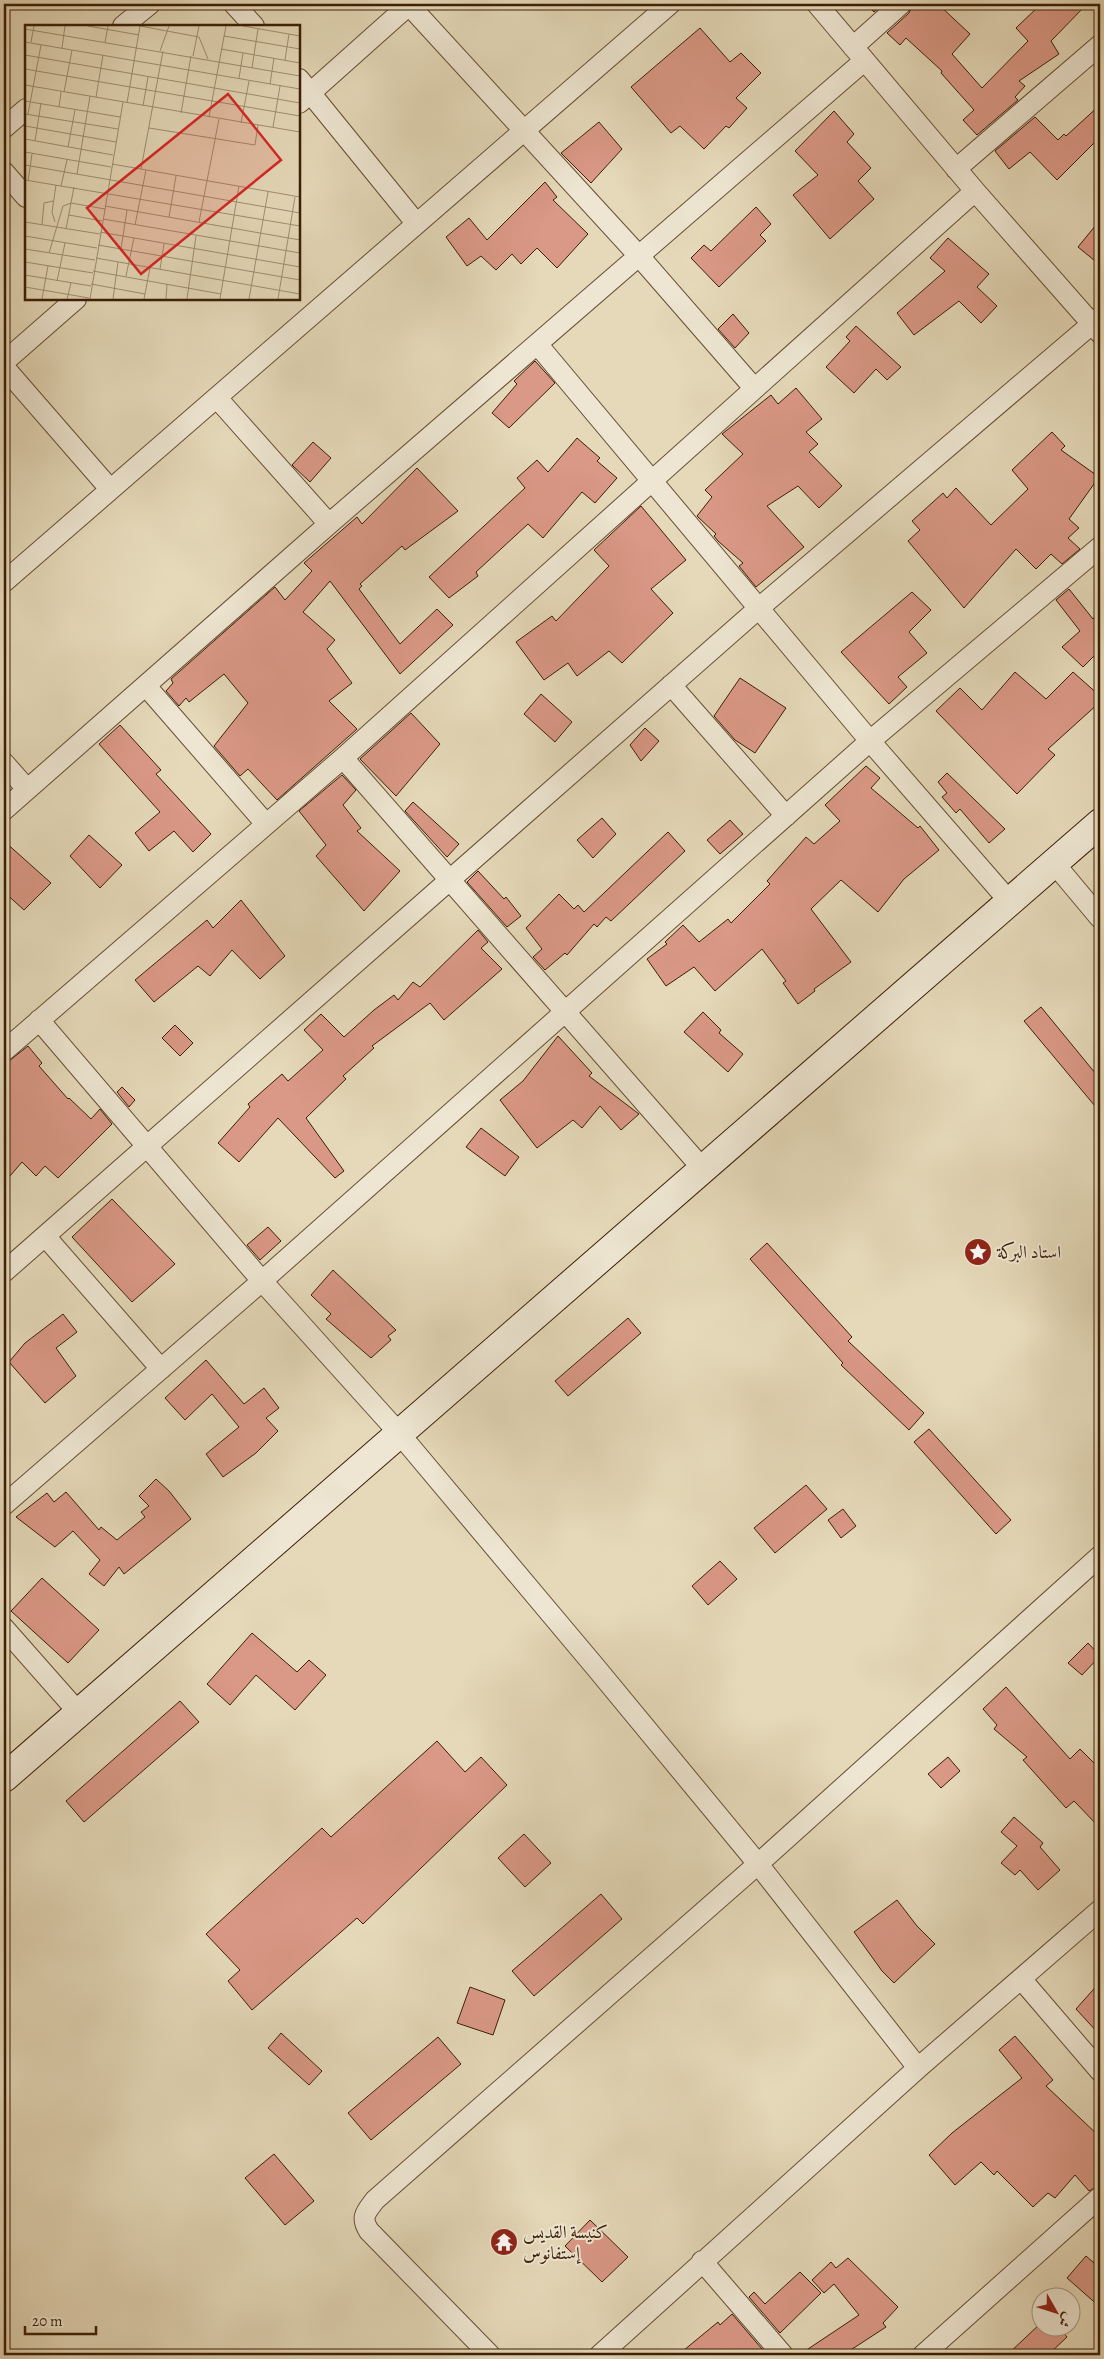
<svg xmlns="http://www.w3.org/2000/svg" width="1104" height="2359" font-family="Alegreya,Amiri,serif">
	<rect width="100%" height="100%" fill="#e5d9b9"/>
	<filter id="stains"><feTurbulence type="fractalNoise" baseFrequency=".004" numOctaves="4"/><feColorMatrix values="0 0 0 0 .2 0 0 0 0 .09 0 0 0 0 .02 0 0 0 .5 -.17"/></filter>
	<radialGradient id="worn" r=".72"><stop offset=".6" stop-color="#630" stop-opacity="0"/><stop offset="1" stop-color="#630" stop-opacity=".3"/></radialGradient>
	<path fill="#da9886" stroke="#3c1f06" d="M 866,4 L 883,4 L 874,12 Z
		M 913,4 L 938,4 L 970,34 L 952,54 L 982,88 L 1028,41 L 1016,28 L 1041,4 L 1087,4 L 1051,41 L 1059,54 L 1019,81 L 1025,86 L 1015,97 L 1018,100 L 977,135 L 963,120 L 974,110 L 941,73 L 942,71 L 906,38 L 900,45 L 887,33 L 909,13 Z
		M 700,28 L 730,62 L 741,53 L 761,73 L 736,98 L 747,108 L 729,128 L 726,126 L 704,149 L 680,126 L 671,133 L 631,87 Z
		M 1100,105 L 1100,137 L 1057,180 L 1030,152 L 1009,169 L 995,151 L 1035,117 L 1058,140 L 1064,134 L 1066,136 Z
		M 834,111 L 854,134 L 847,142 L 871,168 L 858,181 L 874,199 L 830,239 L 793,195 L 818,175 L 795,151 Z
		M 599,122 L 622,149 L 591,183 L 561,153 Z
		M 545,182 L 557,197 L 553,200 L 588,234 L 557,268 L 537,248 L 521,264 L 512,254 L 496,270 L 481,256 L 467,266 L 446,237 L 469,218 L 487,240 Z
		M 756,207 L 771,224 L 760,235 L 766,241 L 719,287 L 691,258 L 704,245 L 711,251 Z
		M 1100,220 L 1100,265 L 1078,247 Z
		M 948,238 L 989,274 L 977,287 L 997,306 L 981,323 L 959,301 L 914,335 L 897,313 L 945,271 L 930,258 Z
		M 733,314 L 749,333 L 735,348 L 718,329 Z
		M 856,326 L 901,367 L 887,380 L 876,369 L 854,393 L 826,367 L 850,341 L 846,337 Z
		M 535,361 L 555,383 L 509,428 L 492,413 L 517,384 L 514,381 Z
		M 796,388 L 822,419 L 806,432 L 818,444 L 809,452 L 842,486 L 819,508 L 798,486 L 767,506 L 804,547 L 756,587 L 739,566 L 743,563 L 718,541 L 714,536 L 716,534 L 697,516 L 712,497 L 705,490 L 743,454 L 722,434 L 771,395 L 778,404 Z
		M 1052,432 L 1065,446 L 1061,450 L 1099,477 L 1069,519 L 1079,528 L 1068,538 L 1080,549 L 1062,564 L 1051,554 L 1036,569 L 1016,549 L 964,608 L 908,541 L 920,530 L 912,521 L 943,493 L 947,498 L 956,488 L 991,525 L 1028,489 L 1012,470 Z
		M 577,438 L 600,458 L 597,461 L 617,478 L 595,503 L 582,492 L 543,538 L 528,524 L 476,572 L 478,576 L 449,598 L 429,577 L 525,488 L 517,478 L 537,460 L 548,472 Z
		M 313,442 L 331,458 L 310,482 L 292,465 Z
		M 417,468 L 458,511 L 405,550 L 402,546 L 360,584 L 362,586 L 359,589 L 400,644 L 437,609 L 453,625 L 400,674 L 330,581 L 303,612 L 335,640 L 327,649 L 352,683 L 329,701 L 357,729 L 277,800 L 248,769 L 240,776 L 214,746 L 248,703 L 224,674 L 189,702 L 186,698 L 179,706 L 166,691 L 173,683 L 171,679 L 275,587 L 285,600 L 312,571 L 304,563 L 357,517 L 362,524 Z
		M 641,506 L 686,560 L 651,589 L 673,613 L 622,663 L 609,651 L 577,676 L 568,663 L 544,680 L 516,642 L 552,616 L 556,621 L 609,566 L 594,550 Z
		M 1069,589 L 1093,619 L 1100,611 L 1100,658 L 1097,653 L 1083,667 L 1062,647 L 1080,631 L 1056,600 Z
		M 912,592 L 931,610 L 909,632 L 927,653 L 898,677 L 907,687 L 889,704 L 841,652 Z
		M 1015,672 L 1046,699 L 1073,672 L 1100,696 L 1100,702 L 1048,749 L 1055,755 L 1017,794 L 936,711 L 960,688 L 982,710 Z
		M 740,678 L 786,708 L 755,753 L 735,740 L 714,716 Z
		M 541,694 L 572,722 L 555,742 L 524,714 Z
		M 411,713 L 440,744 L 396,796 L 360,759 Z
		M 120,725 L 161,770 L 156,774 L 211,834 L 193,852 L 174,831 L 149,851 L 135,833 L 160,812 L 99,744 Z
		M 645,728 L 659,741 L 641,761 L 630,745 Z
		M 866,766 L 880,778 L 871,788 L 918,828 L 920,826 L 939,850 L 904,879 L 878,912 L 841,880 L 811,909 L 851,962 L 814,989 L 815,991 L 798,1004 L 783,983 L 786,981 L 762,949 L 715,991 L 694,967 L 666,986 L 647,959 L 667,944 L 665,942 L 683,925 L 699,942 L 728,919 L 731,923 L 770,884 L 767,881 L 806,837 L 814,844 L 840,821 L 825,805 Z
		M 947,773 L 1005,829 L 989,843 L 960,809 L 956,813 L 942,797 L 947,793 L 938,782 Z
		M 342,775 L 356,790 L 343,805 L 361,828 L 357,831 L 400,871 L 364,911 L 316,856 L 326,845 L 299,811 Z
		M 413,802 L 459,844 L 447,857 L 405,811 Z
		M 602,818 L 616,834 L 593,858 L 577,840 Z
		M 730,820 L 743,834 L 720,854 L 707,840 Z
		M 668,832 L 685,851 L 611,921 L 606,917 L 597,927 L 594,924 L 567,955 L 565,953 L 545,970 L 533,957 L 542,949 L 526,928 L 559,894 L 574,909 L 578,905 L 584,912 Z
		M 89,835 L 122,865 L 100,888 L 70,856 Z
		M 4,841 L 51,883 L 24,910 L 4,892 Z
		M 478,871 L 504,899 L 506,897 L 521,916 L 507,927 L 467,882 Z
		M 241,900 L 285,956 L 260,979 L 232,950 L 210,976 L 198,966 L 154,1002 L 135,980 L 207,920 L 213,928 Z
		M 478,930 L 488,942 L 481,948 L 502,969 L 444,1020 L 430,1003 L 372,1046 L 374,1048 L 343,1076 L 346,1079 L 306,1118 L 344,1171 L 335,1178 L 278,1118 L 239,1162 L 218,1143 L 250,1107 L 248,1104 L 282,1074 L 288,1081 L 323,1050 L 304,1030 L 321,1014 L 344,1037 L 374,1010 L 394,995 L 398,1000 L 413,982 L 420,987 Z
		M 1041,1007 L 1100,1079 L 1100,1112 L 1024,1021 Z
		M 703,1012 L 721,1030 L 719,1033 L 743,1054 L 728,1072 L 684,1032 Z
		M 175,1025 L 193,1043 L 180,1056 L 162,1038 Z
		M 558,1036 L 592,1073 L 589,1076 L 639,1114 L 621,1130 L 600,1106 L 582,1128 L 573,1120 L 537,1148 L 500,1100 L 523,1081 Z
		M 28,1046 L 42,1063 L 39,1066 L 68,1099 L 69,1098 L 91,1119 L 100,1109 L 112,1124 L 58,1178 L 45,1166 L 36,1176 L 22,1162 L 4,1183 L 4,1065 Z
		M 122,1087 L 135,1100 L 129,1107 L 117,1092 Z
		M 481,1128 L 519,1157 L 505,1176 L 466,1147 Z
		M 112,1199 L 175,1264 L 132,1302 L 72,1237 Z
		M 268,1227 L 281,1241 L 260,1260 L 247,1245 Z
		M 767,1243 L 852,1337 L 848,1341 L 924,1413 L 909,1430 L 841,1365 L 843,1363 L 750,1259 Z
		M 333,1270 L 396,1330 L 388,1336 L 391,1340 L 371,1358 L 326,1319 L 331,1314 L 311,1295 Z
		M 63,1314 L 77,1332 L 56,1348 L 76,1376 L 45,1403 L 9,1362 L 25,1343 Z
		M 628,1318 L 641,1333 L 568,1396 L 555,1381 Z
		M 206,1360 L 244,1404 L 264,1388 L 279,1408 L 266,1418 L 278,1431 L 256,1453 L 223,1477 L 206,1454 L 239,1427 L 212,1394 L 185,1420 L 165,1398 Z
		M 929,1429 L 1011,1520 L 996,1534 L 914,1442 Z
		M 156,1479 L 169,1491 L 191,1519 L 124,1574 L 119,1567 L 104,1586 L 89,1574 L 100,1560 L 73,1531 L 55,1547 L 16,1517 L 47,1493 L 54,1502 L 66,1492 L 99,1530 L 101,1527 L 117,1540 L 145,1517 L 141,1512 L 149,1506 L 139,1496 Z
		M 806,1485 L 827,1509 L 775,1553 L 754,1528 Z
		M 843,1509 L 856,1526 L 841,1538 L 828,1520 Z
		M 720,1561 L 737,1579 L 708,1605 L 692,1586 Z
		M 42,1578 L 99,1630 L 68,1663 L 11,1611 Z
		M 252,1633 L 297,1672 L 309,1660 L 326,1675 L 295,1710 L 256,1675 L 230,1705 L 207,1684 Z
		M 1088,1643 L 1100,1656 L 1082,1675 L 1068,1663 Z
		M 1006,1687 L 1070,1759 L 1080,1749 L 1100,1769 L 1100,1828 L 1074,1801 L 1066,1808 L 1023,1760 L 1027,1757 L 994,1729 L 997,1725 L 983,1709 Z
		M 180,1701 L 199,1722 L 84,1822 L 66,1801 Z
		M 437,1741 L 465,1772 L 481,1757 L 507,1785 L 363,1924 L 357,1918 L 252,2010 L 228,1981 L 240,1970 L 206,1934 L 322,1828 L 331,1837 Z
		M 948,1757 L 960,1771 L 941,1788 L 928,1774 Z
		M 1014,1817 L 1043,1843 L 1040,1847 L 1060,1870 L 1038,1890 L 1020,1870 L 1015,1875 L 1001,1863 L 1017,1846 L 1001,1832 Z
		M 524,1834 L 551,1863 L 525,1887 L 498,1858 Z
		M 601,1894 L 622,1919 L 534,1996 L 512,1971 Z
		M 897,1900 L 917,1926 L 935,1944 L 894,1983 L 882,1971 L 854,1932 Z
		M 1100,1982 L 1100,2035 L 1076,2009 Z
		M 470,1987 L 505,2000 L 493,2035 L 457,2023 Z
		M 281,2033 L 322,2071 L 309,2085 L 268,2048 Z
		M 1015,2036 L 1053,2080 L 1046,2086 L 1100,2137 L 1100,2185 L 1089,2191 L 1075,2175 L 1055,2198 L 1048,2193 L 1033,2207 L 997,2171 L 994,2175 L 981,2162 L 955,2185 L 929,2155 L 952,2133 L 1022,2078 L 999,2050 Z
		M 438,2037 L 461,2064 L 371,2140 L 348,2113 Z
		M 274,2154 L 314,2201 L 285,2225 L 245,2178 Z
		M 590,2220 L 628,2257 L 602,2282 L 565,2246 Z
		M 1086,2256 L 1100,2268 L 1100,2307 L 1067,2278 Z
		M 848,2258 L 898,2307 L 883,2323 L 886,2327 L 843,2355 L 799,2355 L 859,2315 L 834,2284 L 824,2293 L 812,2280 L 831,2262 L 836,2268 Z
		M 800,2272 L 821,2293 L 780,2333 L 749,2297 L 754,2292 L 765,2304 Z
		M 732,2314 L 762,2349 L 755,2355 L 678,2355 L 718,2322 L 720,2325 Z
		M 1042,2322 L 1042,2326 L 1058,2326 L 1067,2337 L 1048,2355 L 1007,2355 Z"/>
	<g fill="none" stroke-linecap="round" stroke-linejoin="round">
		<g stroke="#664e33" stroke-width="22">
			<path id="street" d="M 234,4 L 254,26
				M 817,4 L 975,191 L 1100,333
				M 409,5 L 639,256 L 754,388
				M 123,26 L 150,4
				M 853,47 L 901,4
				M 299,79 L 416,223
				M 299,103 L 410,4
				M 4,128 L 26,109
				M 956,169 L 1100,45
				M 4,172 L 26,197
				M 538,345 L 870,741 L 1009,901
				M 4,362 L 76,299
				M 4,367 L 110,489
				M 217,398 L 329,524
				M 4,582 L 670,4
				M 671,685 L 786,816
				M 146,686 L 266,824
				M 343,758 L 702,1168
				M 4,763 L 27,789
				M 4,810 L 329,524 L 864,61
				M 1054,863 L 1100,918
				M 39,1020 L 262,1281 L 398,1432 L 597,1669 L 758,1864 L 918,2068
				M 4,1051 L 343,758 L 975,191
				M 45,1236 L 161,1369
				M 4,1272 L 759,608 L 1100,317
				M 4,1505 L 262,1281 L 870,741 L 1100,547
				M 4,1628 L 79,1713
				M 1022,1980 L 1100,2071
				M 702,2261 L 783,2355
				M 490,2355 L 369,2231 C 360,2217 366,2212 375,2200 L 758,1864 L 1100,1556
				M 600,2355 L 918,2068 L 1100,1910
				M 923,2355 L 1100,2197"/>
		</g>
		<g stroke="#3c1f06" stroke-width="30">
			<path id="secondary" d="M 4,1778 L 1100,823"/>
		</g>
		<use href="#street" stroke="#eee6d2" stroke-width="20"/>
		<use href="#secondary" stroke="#eee6d2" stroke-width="28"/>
	</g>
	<defs>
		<g id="sight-disc" transform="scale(1.4375)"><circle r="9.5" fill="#8f2418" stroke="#eee6d2"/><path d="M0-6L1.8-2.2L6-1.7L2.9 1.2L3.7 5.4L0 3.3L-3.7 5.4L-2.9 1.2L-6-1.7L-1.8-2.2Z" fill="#fff"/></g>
		<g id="temple-disc" transform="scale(1.4375)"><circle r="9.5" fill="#8f2418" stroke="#eee6d2"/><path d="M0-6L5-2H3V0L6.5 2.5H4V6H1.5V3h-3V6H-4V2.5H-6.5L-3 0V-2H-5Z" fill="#fff"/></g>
	</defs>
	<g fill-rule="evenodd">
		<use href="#sight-disc" x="978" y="1252"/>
		<use href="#temple-disc" x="504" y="2242"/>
	</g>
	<g text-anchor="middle" stroke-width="4" stroke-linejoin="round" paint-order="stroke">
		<g font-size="18" fill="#3c1f06" stroke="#eee6d2" text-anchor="start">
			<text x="997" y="1258">استاد البركة</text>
			<text x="523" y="2238">كنيسة القديس<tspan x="523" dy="21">إستفانوس</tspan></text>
		</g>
	</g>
	<g transform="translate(25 25)">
		<rect width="275" height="275" fill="#e5d9b9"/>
		<path fill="none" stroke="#a18f71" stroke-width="1" d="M 63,1 L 114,10M 218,1 L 275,11M 0,4 L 275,51M 199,11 L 275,24M 0,17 L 275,64M 6,17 L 9,1M 80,17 L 83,1M 37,23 L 40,1M 196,24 L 275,38M 135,26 L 144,1M 0,30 L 275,78M 168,31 L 174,1M 260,35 L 264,9M 227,43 L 233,4M 0,44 L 275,91M 214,53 L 218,28M 245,59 L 249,33M 0,60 L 275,107M 39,67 L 47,25M 71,72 L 78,30M 0,76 L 95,92M 102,78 L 115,1 L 174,12 L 183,34M 118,81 L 123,52M 34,82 L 36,67M 156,88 L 166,31M 0,89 L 93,104M 3,89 L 16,20M 184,92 L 201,1M 216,98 L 224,56M 0,101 L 91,117M 248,102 L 255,61M 124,103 L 230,120 L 233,100M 0,114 L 88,130M 10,116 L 16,78M 43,122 L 50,85M 0,127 L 86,142M 87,139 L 275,172M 0,140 L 275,188M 116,144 L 138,26M 52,149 L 65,71M 0,155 L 275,201M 3,156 L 7,129M 36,161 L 42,135M 80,181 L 275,215M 44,190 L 77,196M 144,192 L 151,151M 78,194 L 275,228M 0,197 L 75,209M 30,197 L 27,187 L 31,160M 174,197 L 194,94M 17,199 L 19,178 L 28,176M 110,200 L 121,145M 41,204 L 49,162M 75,207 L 275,242M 0,211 L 72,223M 73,220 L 275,255M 0,224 L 70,235M 96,224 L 102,185M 24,228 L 38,181 L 46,178 L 80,184M 71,233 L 275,269M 0,237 L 68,248M 135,244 L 139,219M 68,246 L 196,269M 0,250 L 66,261M 101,251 L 109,213M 32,256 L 40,218M 66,259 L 120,269M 0,262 L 64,273M 17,274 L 23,241M 42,274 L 46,258M 65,274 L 98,77M 88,274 L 93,237M 119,274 L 125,243M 141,274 L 142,259M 162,274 L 171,211M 195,274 L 214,161M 224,274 L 243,167M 253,274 L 270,172"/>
		<path fill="#d62828" fill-opacity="0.15" stroke="#d62828" stroke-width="2.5" d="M 203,69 L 256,135 L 116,249 L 62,183 Z"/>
		<rect width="275" height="275" fill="none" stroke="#3c1f06" stroke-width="2.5"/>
	</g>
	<rect width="1104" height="2359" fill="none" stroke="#e5d9b9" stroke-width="20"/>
	<rect x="5" y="5" width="1094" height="2349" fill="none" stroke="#3c1f06" stroke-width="2.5"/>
	<rect x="10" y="10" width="1084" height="2339" fill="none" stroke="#3c1f06"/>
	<g transform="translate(1056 2312) rotate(129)"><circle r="24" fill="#eee6d2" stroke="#a79680"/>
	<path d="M0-4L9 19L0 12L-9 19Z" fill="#8f2418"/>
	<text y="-8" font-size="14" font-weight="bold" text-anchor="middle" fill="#3c1f06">ش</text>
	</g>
	<path d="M25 2326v8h71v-8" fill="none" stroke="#3c1f06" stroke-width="2.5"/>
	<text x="32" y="2326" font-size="15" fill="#3c1f06" stroke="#eee6d2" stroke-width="4" paint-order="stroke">20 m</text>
	<rect width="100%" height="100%" filter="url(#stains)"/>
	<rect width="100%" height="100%" fill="url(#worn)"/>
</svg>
